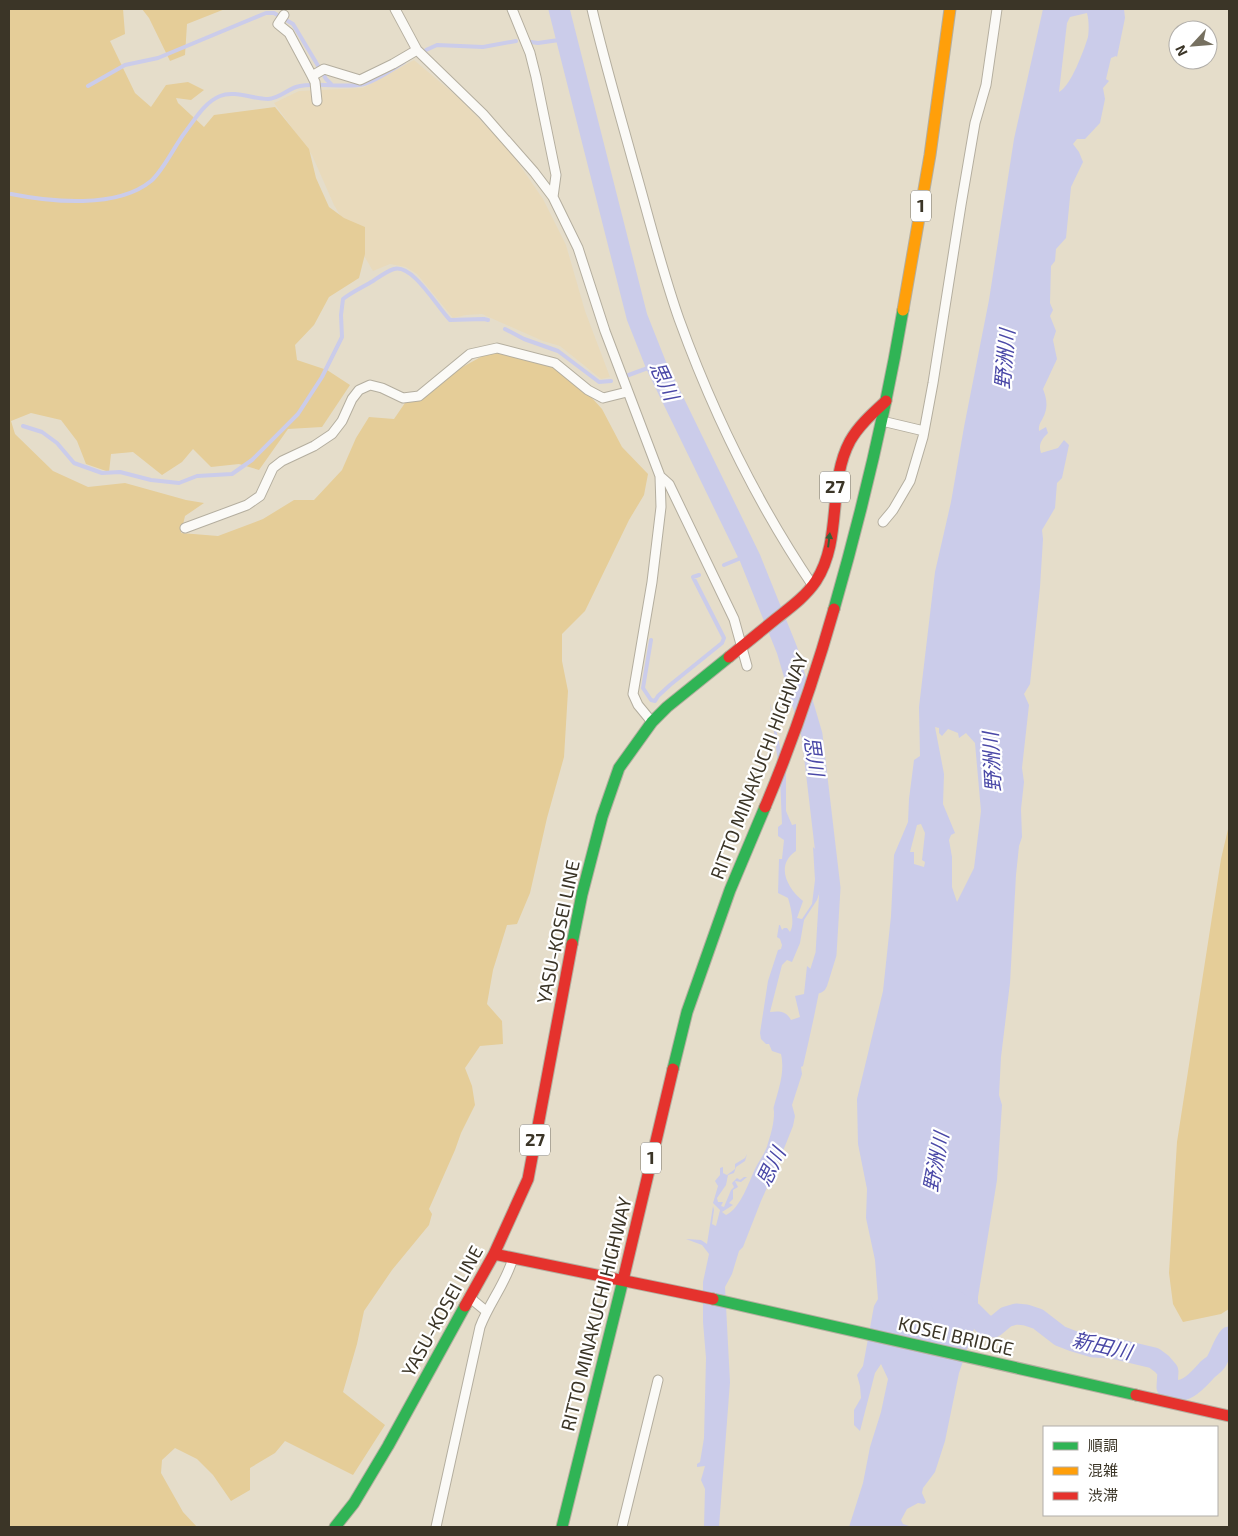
<svg xmlns="http://www.w3.org/2000/svg" width="1238" height="1536" font-family="'Exo 2','Noto Sans JP',sans-serif">
	<rect width="100%" height="100%" fill="#e5ddca"/>
	<path fill="#e9dabb" d="M 414,60 L 460,99 L 510,151 L 543,199 L 566,245 L 585,311 L 610,377 L 601,379 L 560,346 L 543,341 L 482,314 L 466,315 L 453,318 L 417,274 L 406,267 L 390,264 L 373,271 L 334,205 L 312,155 L 274,103 L 299,91 L 363,88 Z"/>
	<path fill="#e5cd98" d="M 9,9 L 123,9 L 125,34 L 110,41 L 135,93 L 151,107 L 166,85 L 188,82 L 204,90 L 191,100 L 176,98 L 178,103 L 204,127 L 214,115 L 275,107 L 309,149 L 316,178 L 329,207 L 344,218 L 365,227 L 365,254 L 359,278 L 329,297 L 314,325 L 295,345 L 297,360 L 327,370 L 350,385 L 322,427 L 288,429 L 259,470 L 239,464 L 211,467 L 193,449 L 182,462 L 162,475 L 133,452 L 111,454 L 109,472 L 86,464 L 77,441 L 61,420 L 31,413 L 11,421 L 15,434 L 53,471 L 88,487 L 125,483 L 186,500 L 204,503 L 185,516 L 181,533 L 218,536 L 263,519 L 294,500 L 314,500 L 342,470 L 356,438 L 369,417 L 394,419 L 407,400 L 448,375 L 499,347 L 534,354 L 572,376 L 602,409 L 622,447 L 648,474 L 644,495 L 629,520 L 585,611 L 562,634 L 562,661 L 568,691 L 564,757 L 547,818 L 530,893 L 517,924 L 507,925 L 493,970 L 487,1004 L 502,1021 L 503,1044 L 480,1046 L 465,1068 L 472,1086 L 475,1105 L 461,1133 L 455,1150 L 429,1209 L 432,1214 L 429,1225 L 392,1270 L 364,1311 L 357,1344 L 343,1392 L 385,1425 L 353,1475 L 285,1441 L 275,1453 L 250,1468 L 250,1490 L 231,1501 L 213,1475 L 197,1459 L 175,1448 L 162,1460 L 161,1473 L 183,1512 L 197,1527 L 9,1527 Z
		M 142,9 L 225,9 L 187,24 L 185,55 L 170,61 L 149,18 Z
		M 1229,825 L 1229,1309 L 1221,1314 L 1183,1322 L 1173,1304 L 1169,1273 L 1177,1142 L 1221,859 Z"/>
	<path fill="#cbccea" fill-rule="evenodd" d="M 1043,9 L 1124,9 L 1125,18 L 1117,57 L 1116,56 L 1111,58 L 1106,79 L 1109,81 L 1103,88 L 1105,99 L 1100,123 L 1085,139 L 1077,139 L 1073,144 L 1079,152 L 1083,162 L 1071,187 L 1066,238 L 1056,249 L 1055,261 L 1051,266 L 1050,303 L 1053,310 L 1050,316 L 1056,331 L 1053,340 L 1057,359 L 1043,389 C 1046,397 1048,404 1045,413 C 1043,420 1038,423 1039,431 L 1046,427 L 1048,433 C 1042,439 1038,444 1041,453 L 1058,448 L 1064,440 L 1069,445 L 1062,478 L 1057,483 L 1055,508 L 1042,530 L 1043,539 L 1040,587 L 1030,684 L 1024,694 L 1029,705 L 1022,768 L 1024,782 L 1021,809 L 1022,837 L 1019,846 L 1016,875 L 1010,983 L 1001,1057 L 999,1095 L 1002,1105 L 997,1180 L 978,1297 L 978,1312 L 987,1320 C 995,1318 1002,1310 1010,1306 L 1012,1309 L 991,1323 L 984,1321 L 969,1307 L 964,1310 L 967,1320 L 973,1324 L 974,1329 L 959,1373 L 945,1441 L 935,1472 L 923,1488 L 922,1493 L 926,1502 L 924,1504 L 918,1503 L 907,1509 L 901,1520 L 903,1524 L 912,1527 L 849,1527 L 863,1483 L 870,1447 L 881,1412 L 888,1379 L 881,1364 L 875,1373 L 860,1431 L 854,1425 L 854,1410 L 861,1398 L 860,1386 L 857,1375 L 863,1366 L 874,1306 L 878,1299 L 875,1260 L 866,1218 L 867,1189 L 858,1144 L 857,1099 L 883,991 L 891,916 L 894,855 L 908,822 L 909,799 L 914,760 L 920,756 L 919,707 L 935,572 L 951,502 L 964,427 L 989,300 L 1014,139 ZM 1087,13 C 1089,20 1089,30 1088,37 C 1084,50 1071,86 1059,92 L 1067,23 L 1070,17 ZM 935,727 L 939,728 L 939,733 L 942,736 L 948,729 L 958,733 L 959,738 L 966,733 L 975,743 L 981,811 L 974,868 L 957,902 L 952,887 L 952,857 L 949,840 L 951,835 L 955,833 L 943,804 L 944,774 ZM 921,824 L 925,833 L 922,860 L 925,862 L 924,867 L 914,864 L 914,852 L 910,852 L 917,825 Z
		M 770,703 L 786,773 L 786,811 L 792,825 L 796,824 L 796,851 C 775,865 787,888 803,901 L 797,918 L 802,919 L 812,904 L 815,880 L 813,847 L 815,849 L 817,858 L 822,851 L 820,864 L 825,870 L 826,873 L 817,900 L 804,920 L 800,943 L 792,962 L 787,960 L 782,965 L 770,1012 C 780,1011 786,1011 791,1020 L 800,1017 L 795,996 L 804,994 L 807,966 L 817,974 C 820,964 824,953 825,942 C 825,930 821,918 825,906 L 829,904 L 828,892 L 830,892 C 831,907 829,921 828,935 C 823,979 813,1022 803,1066 L 801,1067 L 802,1074 L 792,1105 L 795,1116 L 793,1126 L 779,1161 L 761,1201 L 743,1247 L 739,1251 L 732,1274 L 725,1287 L 730,1382 L 719,1527 L 704,1527 L 705,1489 L 701,1480 L 705,1466 L 697,1467 L 697,1464 L 700,1462 L 704,1438 L 706,1358 L 703,1322 L 703,1282 L 709,1254 L 702,1245 L 686,1239 L 701,1240 L 707,1244 L 713,1206 L 714,1210 L 712,1224 L 716,1226 L 720,1210 L 713,1203 L 718,1186 L 715,1181 L 720,1175 L 720,1168 L 723,1167 L 723,1173 L 727,1175 L 735,1169 L 735,1164 L 745,1158 L 747,1154 L 745,1161 L 736,1167 L 734,1173 L 728,1175 L 726,1185 L 717,1198 L 718,1202 L 723,1202 L 721,1206 L 724,1207 L 731,1190 L 734,1187 L 732,1183 L 737,1178 L 740,1180 L 744,1177 L 747,1177 L 741,1182 L 735,1181 L 738,1187 L 733,1190 L 733,1199 L 729,1203 L 733,1205 L 722,1212 L 726,1215 C 741,1208 749,1181 756,1167 C 760,1159 766,1152 768,1143 C 771,1134 774,1123 774,1113 C 774,1109 773,1109 774,1106 C 779,1088 785,1072 781,1054 L 772,1051 L 769,1044 L 766,1044 L 761,1039 L 760,1033 L 768,981 L 778,950 L 781,949 L 782,945 L 780,939 L 777,937 L 779,925 L 780,925 L 782,930 L 784,928 L 787,928 L 790,932 C 795,924 791,908 788,898 L 778,893 L 779,859 L 782,859 L 784,840 L 778,836 L 778,827 L 782,824 L 780,777 Z"/>
	<g fill="none" stroke-linecap="round" stroke-linejoin="round">
		<path stroke="#cbccea" stroke-width="4" d="M 531,42 L 538,43 L 566,39
			M 426,50 L 437,45 L 483,47 L 516,41
			M 88,86 L 125,65 L 158,58 L 266,13 L 274,13 L 293,24 L 326,79 L 331,84
			M 11,194 C 51,202 117,209 151,181 C 163,171 175,145 186,131 C 195,119 205,102 220,96 C 234,90 253,99 268,99 C 278,99 287,90 296,87 C 316,81 345,89 364,84 C 378,80 392,70 404,62
			M 505,329 L 524,339 L 558,351 L 599,382 L 611,381
			M 626,376 L 656,365
			M 23,426 L 42,432 L 57,443 L 74,463 L 102,473 L 120,472 L 151,480 L 179,483 L 197,476 L 232,474 L 252,460 L 298,414 L 322,377 L 342,337 L 341,315 L 343,299 C 352,292 363,287 373,281 C 379,277 387,271 394,269 C 413,264 437,307 450,320 L 484,319 L 488,320
			M 724,565 L 741,558 L 750,558
			M 651,640 L 643,688 L 651,700 L 655,701 L 658,696 L 670,685 L 722,643 L 724,638 L 693,577 L 699,575"/>
		<path stroke="#cbccea" stroke-width="21" d="M 559,9 L 637,317 L 656,365 L 750,558 L 787,650 L 812,735 L 830,888 L 826,954 L 817,983
			M 941,1302 L 952,1298 L 972,1312 L 985,1325 L 994,1327 L 1006,1317 L 1016,1314 L 1026,1315 L 1038,1319 L 1060,1336 L 1073,1341 L 1093,1347 L 1112,1348 L 1154,1358 L 1162,1364 L 1168,1371 L 1167,1387 C 1183,1398 1197,1381 1207,1370 C 1210,1367 1214,1365 1216,1362 C 1221,1354 1223,1344 1229,1337"/>
		<g stroke="#b4ae9f" stroke-width="11">
			<path id="street" d="M 395,9 L 417,50 L 483,114 L 534,172 L 553,197 L 578,248 L 605,331 L 660,476 L 661,507 L 652,582 L 633,694 L 638,705 L 652,722
				M 512,9 L 530,53 L 536,77 L 556,175 L 553,197
				M 592,9 C 604,60 619,111 633,162 C 648,214 661,268 679,319 C 713,413 757,503 813,586
				M 284,15 L 278,24 L 289,33 L 312,76 L 324,69 L 360,80 L 393,64 L 417,50
				M 312,76 L 315,82 L 317,101
				M 882,421 L 924,431
				M 660,476 L 669,484 L 734,619 L 747,666
				M 883,522 L 893,510 L 910,481 L 923,437 L 933,383 L 961,205 L 975,123 L 986,85 L 997,9
				M 185,528 L 247,505 L 260,496 L 273,468 L 282,461 L 314,446 L 332,434 L 342,421 L 352,399 L 359,390 L 370,385 L 382,388 L 403,398 L 419,396 L 470,354 L 497,348 L 555,363 L 588,390 L 603,398 L 627,392
				M 469,1297 L 486,1311
				M 436,1527 L 480,1327 C 489,1303 506,1283 513,1258
				M 622,1527 L 658,1380"/>
		</g>
		<g stroke="#b4ae9f" stroke-width="13">
			<path id="fast" d="M 834,609 C 862,511 886,411 903,310
				M 572,944 L 582,894 L 602,817 L 619,768 L 652,722 L 667,707 L 729,657
				M 673,1069 L 687,1012 L 730,890 L 765,807
				M 713,1299 L 1136,1395
				M 335,1527 L 354,1503 L 388,1446 L 465,1306
				M 562,1527 L 624,1276"/>
		</g>
		<g stroke="#b4ae9f" stroke-width="13">
			<path id="slow" d="M 903,310 L 930,155 L 950,9"/>
		</g>
		<g stroke="#b4ae9f" stroke-width="13">
			<path id="jam" d="M 729,657 C 745,644 761,631 777,618 C 791,607 806,596 816,581 C 843,539 827,484 850,441 C 859,425 873,413 886,401
				M 765,807 C 792,743 815,676 834,609
				M 494,1254 L 713,1299
				M 624,1276 L 673,1069
				M 465,1306 L 494,1254 L 528,1179 L 572,944
				M 1136,1395 L 1229,1416"/>
		</g>
		<use href="#street" stroke="#fbfaf7" stroke-width="9"/>
		<use href="#fast" stroke="#30b455" stroke-width="11"/>
		<use href="#slow" stroke="#ff9f0a" stroke-width="11"/>
		<use href="#jam" stroke="#e5322d" stroke-width="11"/>
	</g>
	<defs><path id="oneway-solid" d="M-6-.8H1V-3.2L6.5 0L1 3.2V.8H-6Z" transform="scale(1.25)"/></defs>
	<use fill="#376137" href="#oneway-solid" transform="translate(829 540) rotate(-83)"/>
	<g text-anchor="middle" stroke-width="4.5" stroke-linejoin="round" paint-order="stroke">
		<g fill="#fff" stroke="#767268" stroke-width="1">
			<rect x="911" y="190.5" width="20" height="31" rx="4"/>
			<rect x="820" y="471.5" width="30" height="31" rx="4"/>
			<rect x="520" y="1124.5" width="30" height="31" rx="4"/>
			<rect x="641" y="1142.5" width="20" height="31" rx="4"/>
		</g>
		<g font-size="18" font-weight="bold" fill="#3b3527">
			<text x="921" y="212">1</text>
			<text x="835" y="493">27</text>
			<text x="535" y="1146">27</text>
			<text x="651" y="1164">1</text>
		</g>
		<g font-size="19" fill="#3b3527" stroke="#fff">
			<text transform="translate(759 766) rotate(-69)" y="7">RITTO MINAKUCHI HIGHWAY</text>
			<text transform="translate(558 932) rotate(-78)" y="7">YASU-KOSEI LINE</text>
			<text transform="translate(442 1311) rotate(-61)" y="7">YASU-KOSEI LINE</text>
			<text transform="translate(596 1314) rotate(-76)" y="7">RITTO MINAKUCHI HIGHWAY</text>
			<text transform="translate(956 1336) rotate(13)" y="7">KOSEI BRIDGE</text>
		</g>
		<g font-size="20" font-style="italic" fill="#4a48a7" stroke="#fff">
			<text transform="translate(1005 359) rotate(-85)" y="7">野洲川</text>
			<text transform="translate(664 381) rotate(65)" y="7">思川</text>
			<text transform="translate(814 756) rotate(82)" y="7">思川</text>
			<text transform="translate(992 762) rotate(-93)" y="7">野洲川</text>
			<text transform="translate(936 1162) rotate(-79)" y="7">野洲川</text>
			<text transform="translate(771 1167) rotate(-64)" y="7">思川</text>
			<text transform="translate(1102 1346) rotate(13)" y="7">新田川</text>
		</g>
	</g>
	<rect width="1238" height="1536" fill="none" stroke="#3b3527" stroke-width="20"/>
	<rect x="1043" y="1426" width="175" height="90" fill="#ffffff" stroke="#b1aea9"/>
	<rect x="1053" y="1442" width="25" height="8" fill="#30b455" stroke="#b1aea9"/>
	<text x="1088" y="1451" font-size="15" fill="#3b3527">順調</text>
	<rect x="1053" y="1467" width="25" height="8" fill="#ff9f0a" stroke="#b1aea9"/>
	<text x="1088" y="1476" font-size="15" fill="#3b3527">混雑</text>
	<rect x="1053" y="1492" width="25" height="8" fill="#e5322d" stroke="#b1aea9"/>
	<text x="1088" y="1501" font-size="15" fill="#3b3527">渋滞</text>
	<g transform="translate(1193 45) rotate(244)"><circle r="24" fill="#ffffff" stroke="#b1aea9"/>
	<path d="M0-4L9 19L0 12L-9 19Z" fill="#767060"/>
	<text y="-8" font-size="14" font-weight="bold" text-anchor="middle" fill="#3b3527">N</text>
	</g>
</svg>
